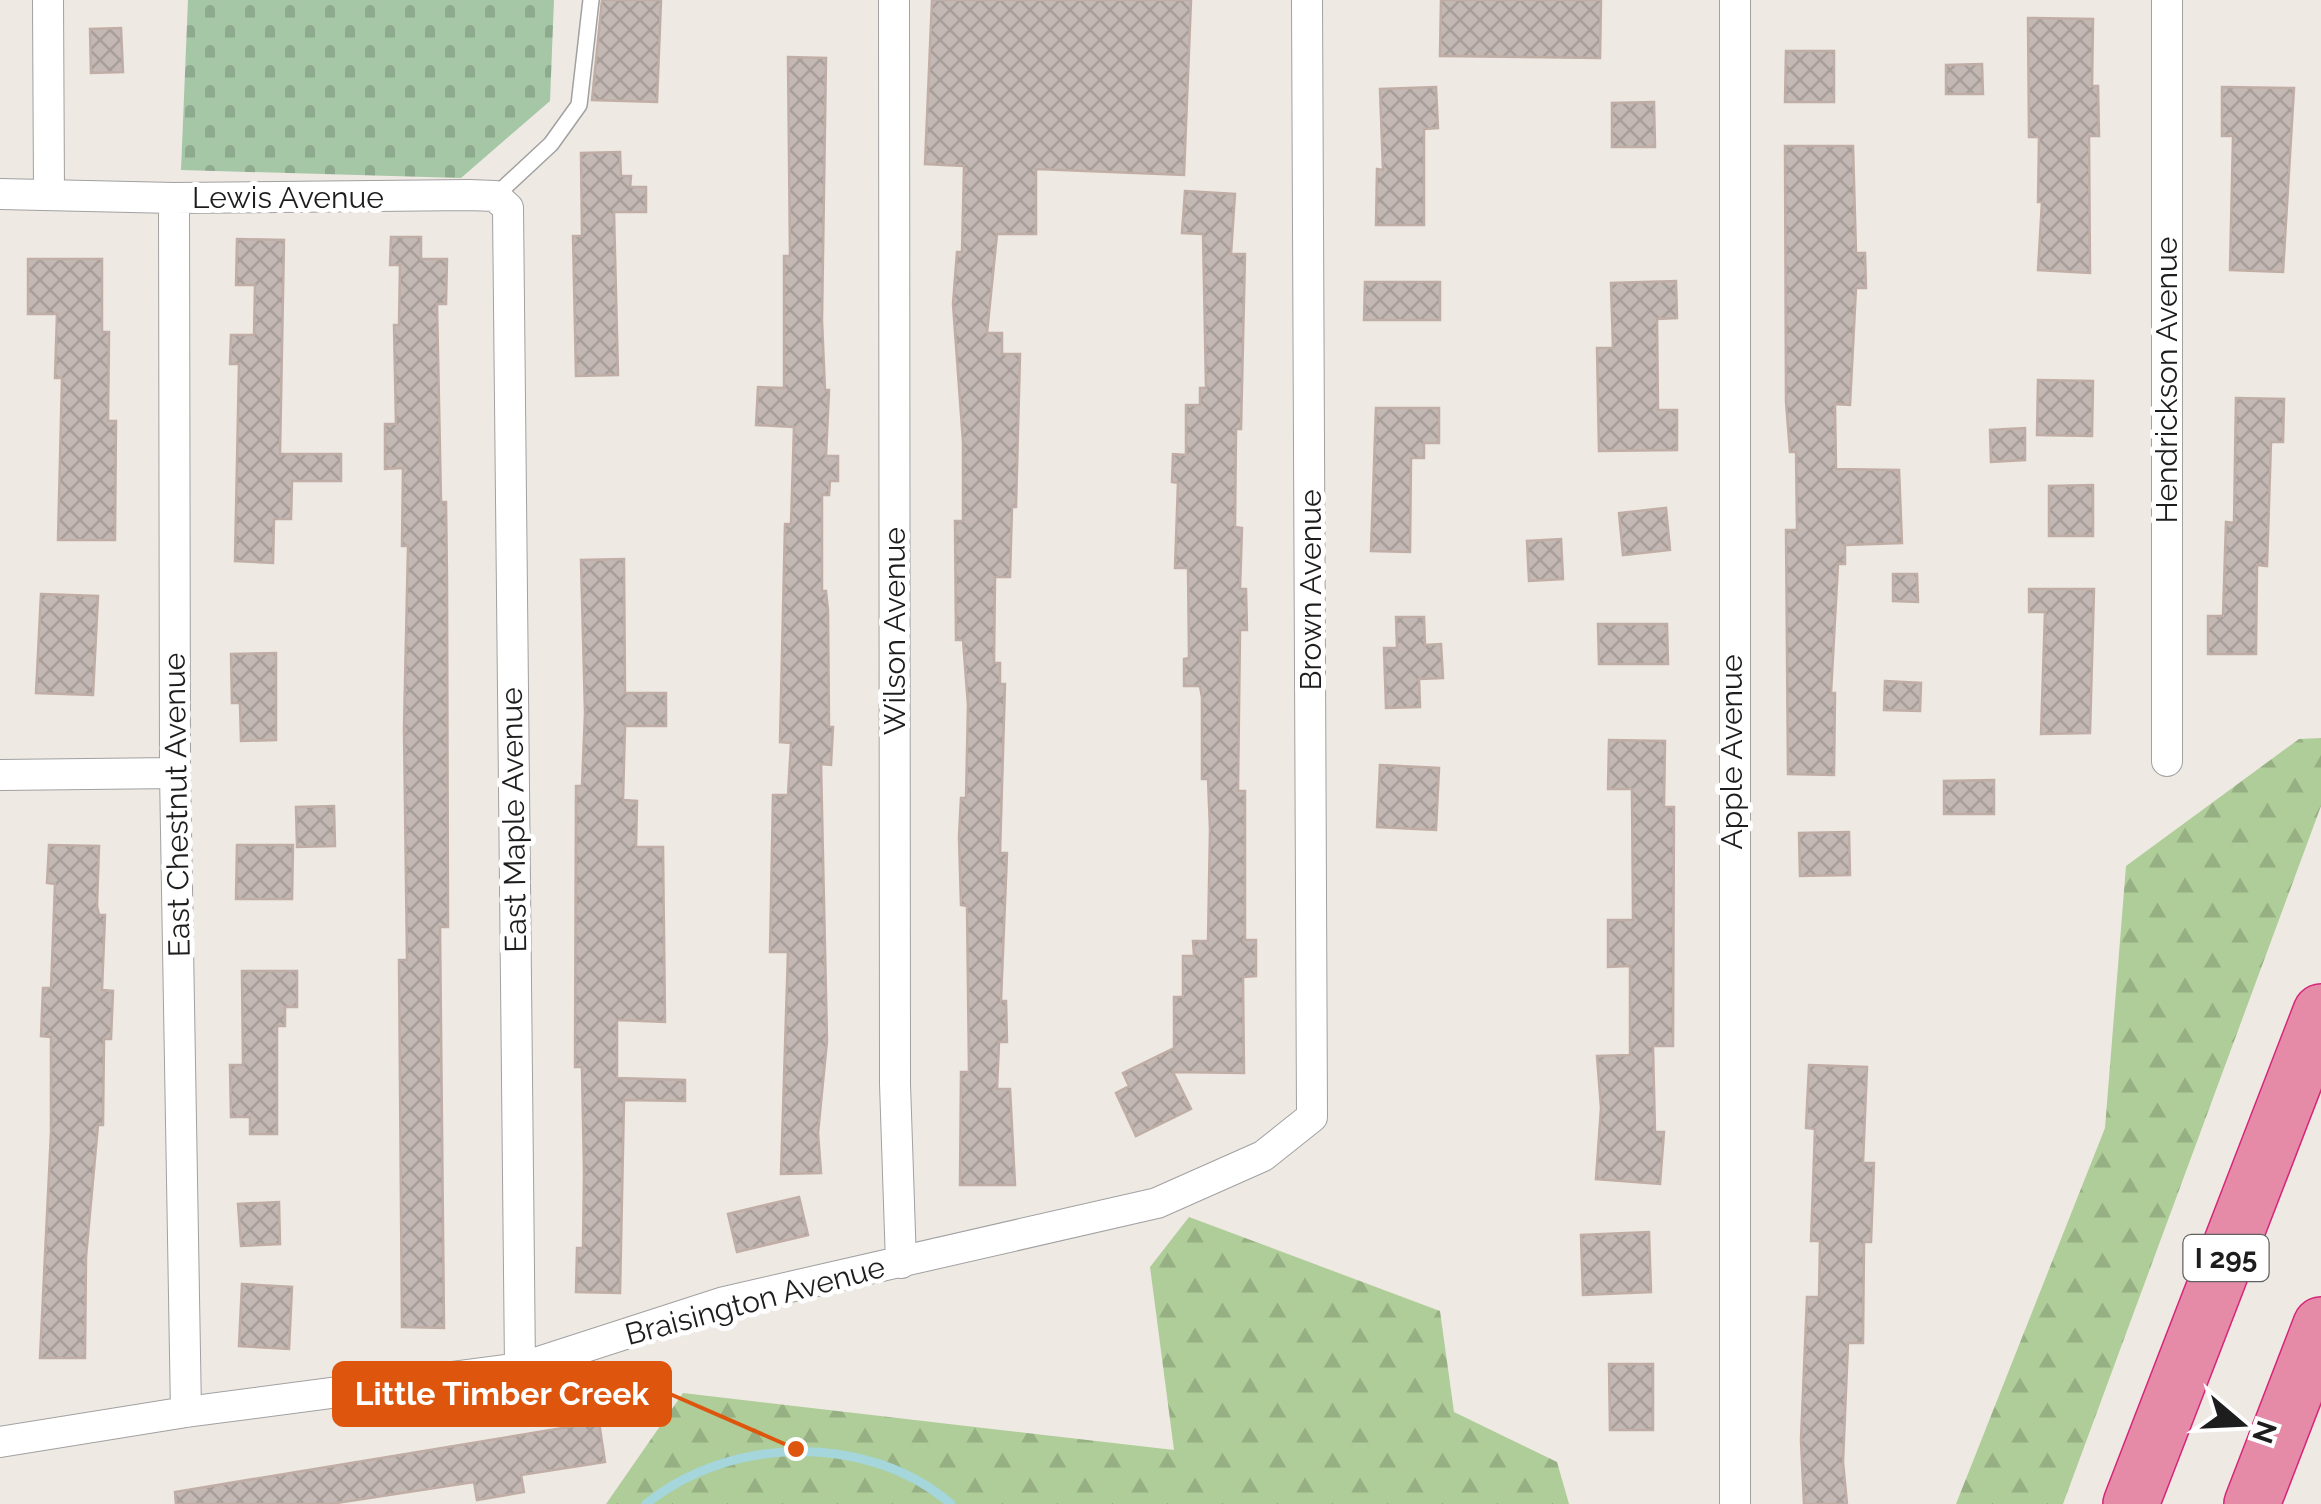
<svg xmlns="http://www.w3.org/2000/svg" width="2321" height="1504" font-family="Raleway,sans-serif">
	<defs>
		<pattern id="forest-firs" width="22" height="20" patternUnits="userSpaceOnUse" patternTransform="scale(2.5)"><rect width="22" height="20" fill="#afcd98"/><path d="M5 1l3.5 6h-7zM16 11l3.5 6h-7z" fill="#96b083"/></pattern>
		<pattern id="cemetery-stones" width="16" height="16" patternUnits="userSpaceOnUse" patternTransform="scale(2.5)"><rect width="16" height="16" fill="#a5c7a5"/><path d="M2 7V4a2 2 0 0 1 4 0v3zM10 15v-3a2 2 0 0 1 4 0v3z" fill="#8eaa8e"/></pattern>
		<pattern id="building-cross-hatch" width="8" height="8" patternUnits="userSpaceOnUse" patternTransform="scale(2.5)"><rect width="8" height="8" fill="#c3b8b3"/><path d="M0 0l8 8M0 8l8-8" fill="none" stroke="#a79e9a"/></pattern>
	</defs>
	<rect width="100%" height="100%" fill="#eee9e3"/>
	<path fill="url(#forest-firs)" d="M 2321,738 L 2321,806 L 2063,1504 L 1956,1504 L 2105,1128 L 2126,866 L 2299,739 Z
		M 1189,1217 L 1440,1311 L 1454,1412 L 1557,1462 L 1569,1504 L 606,1504 L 683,1393 L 1174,1450 L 1150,1267 Z"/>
	<path fill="url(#cemetery-stones)" d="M 188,0 L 554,0 L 550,101 L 461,178 L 181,170 Z"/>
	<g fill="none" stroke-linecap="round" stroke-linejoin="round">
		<path stroke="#a4d6db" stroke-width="9" d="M 646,1504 C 730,1435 869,1433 951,1504"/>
	</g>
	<path fill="url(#building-cross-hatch)" stroke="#c0aea6" stroke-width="2.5" d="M 602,0 L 661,0 L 657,102 L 592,100 Z
		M 932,0 L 1191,0 L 1184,175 L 1036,169 L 1036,234 L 997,234 L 987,333 L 1002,333 L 1002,354 L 1020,354 L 1016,507 L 1012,507 L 1010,577 L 995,577 L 994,663 L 1000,663 L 1000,684 L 1005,684 L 1000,853 L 1007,853 L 1001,1001 L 1006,1001 L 1007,1042 L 999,1042 L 997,1089 L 1010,1089 L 1015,1185 L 960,1185 L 961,1072 L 969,1072 L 967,906 L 961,905 L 959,837 L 961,798 L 966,798 L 968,705 L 963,640 L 956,640 L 955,521 L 963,521 L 963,442 L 953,304 L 957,252 L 962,252 L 964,166 L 925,164 Z
		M 1441,0 L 1601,0 L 1600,58 L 1440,56 Z
		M 2028,18 L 2093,19 L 2092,86 L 2098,86 L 2099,136 L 2089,136 L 2090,273 L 2038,270 L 2042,202 L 2038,202 L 2039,137 L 2029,137 Z
		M 121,28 L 123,72 L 91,73 L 90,29 Z
		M 1786,51 L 1834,51 L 1834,102 L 1785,102 Z
		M 788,57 L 826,58 L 822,321 L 825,390 L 829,390 L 826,456 L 838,456 L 838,481 L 830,481 L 829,495 L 822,495 L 822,591 L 826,591 L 828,610 L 829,727 L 833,727 L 831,765 L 821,764 L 827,1041 L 818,1133 L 821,1173 L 781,1174 L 788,952 L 770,952 L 773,795 L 788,795 L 791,743 L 780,742 L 785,524 L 791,524 L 794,427 L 756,425 L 758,387 L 784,388 L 784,256 L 790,256 Z
		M 1982,64 L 1983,94 L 1946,94 L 1946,65 Z
		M 1436,87 L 1438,128 L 1424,129 L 1424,225 L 1376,225 L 1377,169 L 1383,170 L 1380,89 Z
		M 2222,87 L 2294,88 L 2283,272 L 2230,270 L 2233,136 L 2222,136 Z
		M 1654,102 L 1655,147 L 1612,147 L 1612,103 Z
		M 1785,146 L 1853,146 L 1856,253 L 1865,253 L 1866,288 L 1856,288 L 1850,405 L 1835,404 L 1836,469 L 1899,470 L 1902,543 L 1845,545 L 1845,564 L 1838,564 L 1831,693 L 1835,693 L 1834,775 L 1788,774 L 1786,530 L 1797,530 L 1796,452 L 1790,452 L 1786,402 Z
		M 620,152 L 621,176 L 631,176 L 630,187 L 646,187 L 646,212 L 614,212 L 618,375 L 576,376 L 573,236 L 582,236 L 581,153 Z
		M 1185,191 L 1235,194 L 1231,254 L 1245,254 L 1241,429 L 1236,429 L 1235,527 L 1242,528 L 1240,589 L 1246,589 L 1247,630 L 1240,630 L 1238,791 L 1245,791 L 1245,940 L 1256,940 L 1256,976 L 1243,977 L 1244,1073 L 1173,1072 L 1191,1109 L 1136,1136 L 1116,1093 L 1129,1086 L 1123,1073 L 1174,1048 L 1174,997 L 1183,997 L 1183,956 L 1194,956 L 1193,941 L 1208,941 L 1210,829 L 1208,779 L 1202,779 L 1202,697 L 1200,686 L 1184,686 L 1184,659 L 1189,658 L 1188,568 L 1175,568 L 1178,483 L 1172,482 L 1173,454 L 1186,455 L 1186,405 L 1200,405 L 1200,388 L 1206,388 L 1203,234 L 1182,233 Z
		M 391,237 L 421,237 L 421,259 L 447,259 L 446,304 L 437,304 L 441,502 L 446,502 L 447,578 L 448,927 L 440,927 L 444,1328 L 402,1327 L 399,960 L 407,960 L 404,729 L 408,546 L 402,546 L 403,468 L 385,469 L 385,424 L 396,424 L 394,325 L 399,325 L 400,265 L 390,265 Z
		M 237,239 L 284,240 L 280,454 L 341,454 L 341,481 L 292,481 L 291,519 L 274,519 L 273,563 L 235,561 L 239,364 L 230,364 L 231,335 L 254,335 L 255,285 L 236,285 Z
		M 28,259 L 102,259 L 102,332 L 109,332 L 108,421 L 116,421 L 115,540 L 58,540 L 62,378 L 55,378 L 57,314 L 28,314 Z
		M 1676,281 L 1677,318 L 1657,319 L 1658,410 L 1677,410 L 1677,450 L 1599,451 L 1597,348 L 1613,348 L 1611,283 Z
		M 1365,282 L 1440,282 L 1440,320 L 1364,320 Z
		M 2038,380 L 2093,381 L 2092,436 L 2037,435 Z
		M 2236,398 L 2284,399 L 2283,442 L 2271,442 L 2267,566 L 2257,565 L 2256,654 L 2208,654 L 2208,616 L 2223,616 L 2226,522 L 2234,523 Z
		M 1376,408 L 1439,408 L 1439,443 L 1424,443 L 1424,458 L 1411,458 L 1410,552 L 1371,551 Z
		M 2025,428 L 2025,460 L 1991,462 L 1990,430 Z
		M 2093,485 L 2093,536 L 2049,536 L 2049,486 Z
		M 1666,508 L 1670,550 L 1623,555 L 1619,513 Z
		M 1561,539 L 1563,579 L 1529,581 L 1527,541 Z
		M 624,559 L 625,693 L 666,693 L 666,726 L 625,726 L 623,800 L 637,801 L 636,847 L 663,847 L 665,1022 L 617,1020 L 617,1078 L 685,1080 L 685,1101 L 624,1100 L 620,1293 L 576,1292 L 577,1248 L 583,1248 L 584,1174 L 582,1067 L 575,1067 L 576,786 L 582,786 L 585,713 L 581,560 Z
		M 1893,574 L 1917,574 L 1918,602 L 1893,601 Z
		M 2029,589 L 2094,589 L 2090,733 L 2041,734 L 2045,612 L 2029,612 Z
		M 41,594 L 98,596 L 93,695 L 36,693 Z
		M 1396,617 L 1424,617 L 1425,645 L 1441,644 L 1443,678 L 1419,679 L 1420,707 L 1386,708 L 1384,648 L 1397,648 Z
		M 1598,624 L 1667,624 L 1668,664 L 1599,664 Z
		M 276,653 L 276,740 L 241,741 L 240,703 L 232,703 L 231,654 Z
		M 1885,681 L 1921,683 L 1920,711 L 1884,710 Z
		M 1609,740 L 1665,741 L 1664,807 L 1674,807 L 1673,1046 L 1653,1046 L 1655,1132 L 1664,1132 L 1660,1184 L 1596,1179 L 1601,1108 L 1597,1056 L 1630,1055 L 1630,966 L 1608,967 L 1608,920 L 1633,920 L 1632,789 L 1608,789 Z
		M 1380,765 L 1439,768 L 1436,830 L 1377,827 Z
		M 1994,780 L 1994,814 L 1944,814 L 1944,781 Z
		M 334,806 L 335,846 L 297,847 L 296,807 Z
		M 1849,832 L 1850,875 L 1800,876 L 1799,833 Z
		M 49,845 L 99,846 L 97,906 L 99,915 L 105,915 L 102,990 L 113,991 L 111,1039 L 104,1039 L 103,1125 L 98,1125 L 86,1257 L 85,1358 L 40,1358 L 51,1133 L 51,1037 L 41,1036 L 43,988 L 51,988 L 55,884 L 47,883 Z
		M 237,845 L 293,845 L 292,899 L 236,899 Z
		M 242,971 L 297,971 L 297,1007 L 285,1007 L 285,1026 L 277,1026 L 277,1134 L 250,1134 L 250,1117 L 231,1117 L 230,1065 L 243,1065 Z
		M 1809,1065 L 1867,1067 L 1863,1163 L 1874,1163 L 1871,1242 L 1864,1242 L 1863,1343 L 1848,1343 L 1843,1462 L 1847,1504 L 1804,1504 L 1801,1440 L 1807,1297 L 1819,1297 L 1820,1241 L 1811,1241 L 1815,1129 L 1806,1128 Z
		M 799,1197 L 808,1235 L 737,1252 L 728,1214 Z
		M 279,1202 L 280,1244 L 241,1246 L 238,1204 Z
		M 1649,1232 L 1651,1292 L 1583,1295 L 1581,1235 Z
		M 242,1284 L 292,1287 L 289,1349 L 239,1346 Z
		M 1609,1364 L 1653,1364 L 1653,1430 L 1610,1430 Z
		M 599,1422 L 605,1462 L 521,1475 L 524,1492 L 477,1500 L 474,1482 L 330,1504 L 176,1504 L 175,1492 Z"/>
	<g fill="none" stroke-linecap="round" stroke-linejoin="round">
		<g stroke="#a1a1a1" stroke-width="18">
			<path id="lane" d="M 495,196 L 551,144 L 579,105 L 591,0"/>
		</g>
		<g stroke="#a1a1a1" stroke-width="32">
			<path id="street" d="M 48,0 L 49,193
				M 894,0 L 895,1084 L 901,1263
				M 0,194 L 174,198 L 469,195 L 495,196 L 508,208 L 520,1368
				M 174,198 L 175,773 L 186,1412
				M 2167,761 L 2167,0
				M 0,775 L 175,773
				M 0,1442 L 186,1412 L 520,1368 L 724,1302 L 1157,1203 L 1263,1156 L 1312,1117 L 1307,0
				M 1735,1504 L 1735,0"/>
		</g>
		<g stroke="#d6267a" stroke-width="58">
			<path id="highway" d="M 2131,1504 L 2321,1012
				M 2252,1504 L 2321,1325"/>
		</g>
		<use href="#lane" stroke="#fff" stroke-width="15"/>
		<use href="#street" stroke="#fff" stroke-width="30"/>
		<use href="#highway" stroke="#e58ba8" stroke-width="55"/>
	</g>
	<g text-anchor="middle" stroke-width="10" stroke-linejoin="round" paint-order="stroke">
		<rect fill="#fff" stroke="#616161" stroke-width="2.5" x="2183.5" y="1235" width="85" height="46" rx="8"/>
		<g font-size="28" font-weight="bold" fill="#1d1d1d">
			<text x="2226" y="1268">I 295</text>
		</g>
		<g font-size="30" fill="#1d1d1d" stroke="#fff">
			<text x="288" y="208">Lewis Avenue</text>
			<text transform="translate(2167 380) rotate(-90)" y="10">Hendrickson Avenue</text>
			<text transform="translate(1311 590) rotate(-90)" y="10">Brown Avenue</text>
			<text transform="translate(895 631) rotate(-90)" y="10">Wilson Avenue</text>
			<text transform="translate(1732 752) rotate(-90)" y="10">Apple Avenue</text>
			<text transform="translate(177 805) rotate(-91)" y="10">East Chestnut Avenue</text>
			<text transform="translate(514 820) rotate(-91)" y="10">East Maple Avenue</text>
			<text transform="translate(755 1301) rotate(-15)" y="10">Braisington Avenue</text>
		</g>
	</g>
	<path fill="none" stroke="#de560d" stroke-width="4" d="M796 1449L670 1394"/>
	<circle fill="#de560d" stroke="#fff" stroke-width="4" cx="796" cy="1449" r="10"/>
	<rect fill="#de560d" stroke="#de560d" stroke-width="4" x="334" y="1363" width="336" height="62" rx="10"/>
	<g font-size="32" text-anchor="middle" font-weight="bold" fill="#fff">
		<text x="502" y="1405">Little Timber Creek</text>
	</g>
	<g transform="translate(2241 1424) rotate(109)" stroke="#ffffff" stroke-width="8" paint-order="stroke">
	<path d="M0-8L18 38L0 25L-18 38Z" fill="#1d1d1d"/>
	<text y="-15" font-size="28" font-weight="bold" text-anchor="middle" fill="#1d1d1d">N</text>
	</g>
</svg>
